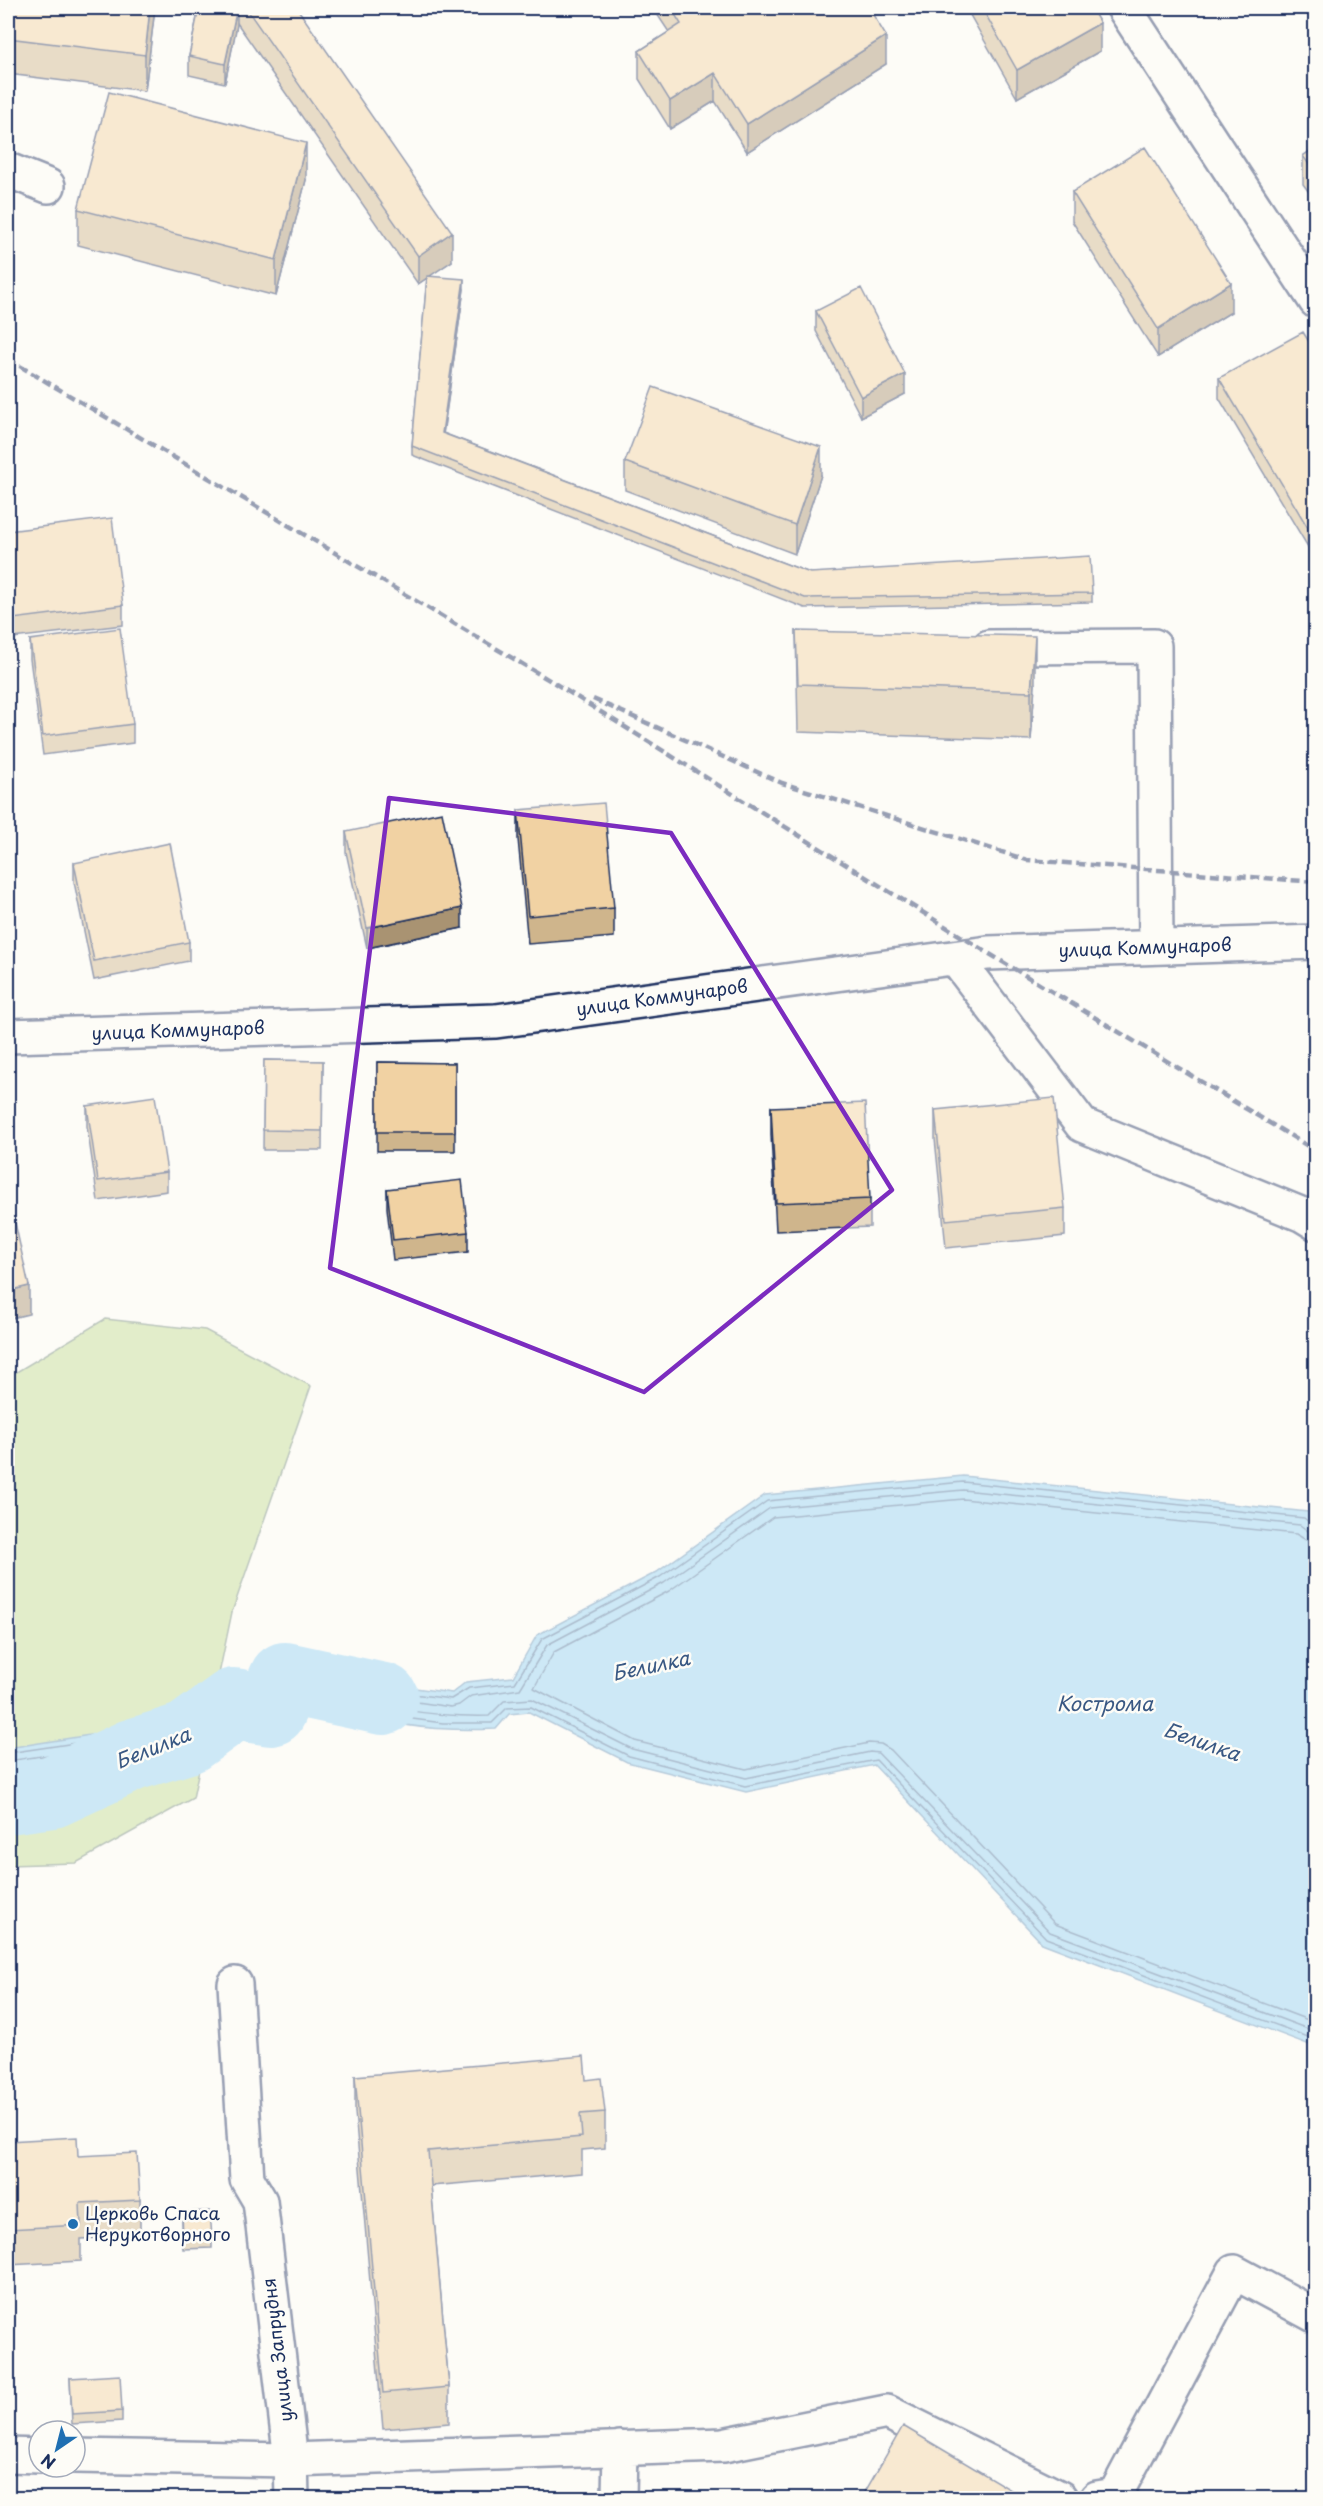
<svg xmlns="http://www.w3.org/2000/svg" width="1323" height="2506" font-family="'Playpen Sans',sans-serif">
	<rect width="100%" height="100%" fill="#fdfcf7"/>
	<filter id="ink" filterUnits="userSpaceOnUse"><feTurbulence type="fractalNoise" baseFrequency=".0167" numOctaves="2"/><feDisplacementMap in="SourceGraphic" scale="12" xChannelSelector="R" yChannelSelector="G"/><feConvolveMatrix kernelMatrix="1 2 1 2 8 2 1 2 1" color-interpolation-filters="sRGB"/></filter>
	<g filter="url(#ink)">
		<path fill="#c1dc93" stroke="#6e8678" stroke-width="1.5" d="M 105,1319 L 205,1330 L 311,1386 L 232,1612 L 193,1798 L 76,1863 L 8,1865 L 8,1377 Z"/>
		<path fill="#92d1f3" stroke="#6290b7" stroke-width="1.5" d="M 963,1476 L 1308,1512 L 1315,1521 L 1315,2047 L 1042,1943 L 874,1765 L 746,1792 L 627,1762 L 529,1712 L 509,1714 L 496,1729 C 449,1731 396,1728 352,1712 C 329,1703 307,1689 285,1678 L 314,1662 L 365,1674 L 393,1685 L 452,1693 L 466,1682 L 513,1677 L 537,1635 L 657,1572 L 765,1495 Z
			M 109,1732 L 187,1738 L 122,1792 L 90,1811 L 8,1819 L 8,1748 Z"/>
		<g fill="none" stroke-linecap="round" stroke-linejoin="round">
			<path stroke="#4b709a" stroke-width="1.5" d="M 1316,1524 L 1310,1523 L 1304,1518 L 963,1482 L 767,1501 L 660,1577 L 542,1639 L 515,1683 L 469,1688 L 451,1699 L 391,1691 L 363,1679 L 316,1668 L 301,1678 L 354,1706 L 397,1717 L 443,1723 L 492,1723 L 507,1708 L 531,1707 L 629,1756 L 745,1786 L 876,1760 L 1046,1938 L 1316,2040
				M 1316,1532 L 1308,1531 L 1300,1525 L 963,1490 L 770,1508 L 664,1583 L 547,1645 L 520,1689 L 471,1696 L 459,1705 L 451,1707 L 390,1698 L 361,1686 L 329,1679 L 326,1682 C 352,1710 451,1717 489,1716 L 504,1701 L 532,1699 L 632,1749 L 746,1778 L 870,1752 L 878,1753 L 1050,1932 L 1316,2032
				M 1316,1541 L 1306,1540 L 1296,1534 L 963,1499 L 773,1517 L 669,1591 L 554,1652 L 534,1688 L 635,1741 L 746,1769 L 869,1743 L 881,1744 L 891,1750 L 1055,1924 L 1316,2023
				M 8,1753 L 109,1738 L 164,1743 L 167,1745 L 118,1787 L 89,1805 L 8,1813
				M 8,1761 L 110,1746 L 145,1749 L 148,1751 L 114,1781 L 86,1797 L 8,1805
				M 8,1770 L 110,1755 L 122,1756 L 125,1759 L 109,1773 L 83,1788 L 8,1796"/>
			<path stroke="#92d1f3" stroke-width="72" d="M 8,1798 L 52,1792 L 132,1755 L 187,1738 L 234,1704 L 271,1710 L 285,1678 L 383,1699"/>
			<g stroke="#1b2f5e" stroke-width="38">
				<path id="minor" d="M 1124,8 L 1316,301
					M 8,170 L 48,186
					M 989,647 L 1154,646 L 1156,947
					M 955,958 L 1082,1125 L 1303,1215 L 1316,1223
					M 8,1036 L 496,1021 L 988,953 L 1316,942
					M 235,1984 L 247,2179 L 260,2201 L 291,2460 L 292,2498
					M 8,2455 L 39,2456
					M 75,2456 L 291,2460 L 723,2445 L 887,2412 L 1060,2498
					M 619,2498 L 620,2448
					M 1097,2498 L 1115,2495 L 1234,2272 L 1316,2316"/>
			</g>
			<use href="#minor" stroke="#fdfcf7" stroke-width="33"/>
			<path stroke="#1b2f5e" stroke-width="4.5" stroke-dasharray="9 4.5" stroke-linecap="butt" d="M 8,359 L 551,681 L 988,953 L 1316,1151
				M 593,699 L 782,783 L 1027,860 L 1316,882"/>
		</g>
		<path fill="#cfb58c" stroke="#1b2f5e" stroke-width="1.5" d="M 8,8 L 155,8 L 145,91 L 8,74 Z
			M 199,8 L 297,8 L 452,261 L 429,276 L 464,289 L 443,433 L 810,573 L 1092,593 L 1092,602 L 805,608 L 412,455 L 412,446 L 427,278 L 418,284 L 237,23 L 225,83 L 189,75 L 189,56 Z
			M 653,8 L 869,8 L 886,64 L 747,152 L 715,101 L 670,129 L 639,79 L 639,51 L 669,32 Z
			M 966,8 L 1091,8 L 1100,51 L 1017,98 Z
			M 1316,147 L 1316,202 L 1303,184 L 1303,156 Z
			M 306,180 L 276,296 L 78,245 L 78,209 Z
			M 1072,192 L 1231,312 L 1158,357 L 1072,221 Z
			M 816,311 L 905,394 L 861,417 L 816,331 Z
			M 1316,353 L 1308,547 L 1219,398 L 1219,378 Z
			M 625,462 L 821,475 L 795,554 L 625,490 Z
			M 8,531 L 123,605 L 123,625 L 13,638 L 8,593 Z
			M 796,631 L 1035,684 L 1031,740 L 798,732 Z
			M 30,640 L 133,724 L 133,743 L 43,755 L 30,659 Z
			M 518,810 L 614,908 L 614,937 L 528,944 L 518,839 Z
			M 346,832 L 462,928 L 367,948 L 346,852 Z
			M 74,863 L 189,942 L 189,961 L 94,980 L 74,882 Z
			M 264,1060 L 323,1061 L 322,1150 L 263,1150 Z
			M 377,1062 L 455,1063 L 455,1151 L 377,1151 Z
			M 87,1106 L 167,1172 L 167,1191 L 98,1201 L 87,1126 Z
			M 771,1107 L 870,1199 L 870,1227 L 776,1231 L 771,1135 Z
			M 935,1110 L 1065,1208 L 1065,1236 L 946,1248 L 935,1139 Z
			M 387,1189 L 468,1232 L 468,1252 L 393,1260 L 387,1208 Z
			M 355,2076 L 586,2080 L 605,2112 L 605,2148 L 582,2150 L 582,2173 L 431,2186 L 449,2387 L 449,2423 L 383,2429 L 355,2112 Z
			M 8,2141 L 78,2156 L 140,2200 L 140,2236 L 81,2239 L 81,2261 L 8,2265 Z
			M 182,2222 L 212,2238 L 212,2248 L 183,2249 Z
			M 70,2378 L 122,2411 L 122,2421 L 72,2424 Z"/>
		<path fill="#a99372" stroke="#1b2f5e" stroke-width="1.5" d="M 150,8 L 155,8 L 145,91 L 145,55 Z
			M 237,8 L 237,25 L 225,83 L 225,64 Z
			M 1100,23 L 1100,51 L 1017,98 L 1017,70 Z
			M 886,36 L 886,64 L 747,152 L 747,124 Z
			M 715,73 L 715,101 L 670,129 L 670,101 Z
			M 306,143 L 306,180 L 276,296 L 276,260 Z
			M 452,232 L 452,261 L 418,284 L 418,256 Z
			M 464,279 L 464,289 L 442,442 L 442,433 Z
			M 1231,283 L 1231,312 L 1158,357 L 1158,329 Z
			M 905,374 L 905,394 L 861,417 L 861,397 Z
			M 821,447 L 821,475 L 795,554 L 795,525 Z
			M 1316,524 L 1316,544 L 1308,547 L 1308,528 Z
			M 1035,636 L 1035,684 L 1031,740 L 1031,692 Z
			M 462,908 L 462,928 L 367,948 L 367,928 Z
			M 29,1286 L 29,1314 L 8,1319 L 8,1291 Z"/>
		<path fill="#f1d2a3" stroke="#1b2f5e" stroke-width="1.5" d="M 8,8 L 150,8 L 145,55 L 8,38 Z
			M 199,8 L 237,8 L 225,64 L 189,56 Z
			M 246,8 L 297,8 L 452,232 L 418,256 Z
			M 671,8 L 869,8 L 886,36 L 747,124 L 715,73 L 670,101 L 639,51 L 681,24 Z
			M 982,8 L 1091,8 L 1100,23 L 1017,70 Z
			M 109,92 L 306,143 L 276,260 L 78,209 Z
			M 1145,147 L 1231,283 L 1158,329 L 1072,192 Z
			M 1316,147 L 1316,174 L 1303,156 Z
			M 427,276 L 464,279 L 442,433 L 810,573 L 1090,556 L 1092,593 L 805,598 L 412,446 Z
			M 861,288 L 905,374 L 861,397 L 816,311 Z
			M 1303,332 L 1316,353 L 1316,524 L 1308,528 L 1219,378 Z
			M 653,387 L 821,447 L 795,525 L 625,462 Z
			M 112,518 L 123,605 L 13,619 L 8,574 L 8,531 Z
			M 120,628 L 133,724 L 43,736 L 30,640 Z
			M 796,631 L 1035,636 L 1031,692 L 798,684 Z
			M 604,803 L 614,908 L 528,916 L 518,810 Z
			M 442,812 L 462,908 L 367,928 L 346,832 Z
			M 170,843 L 189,942 L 94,961 L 74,863 Z
			M 264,1060 L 323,1061 L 322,1131 L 263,1130 Z
			M 377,1062 L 455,1063 L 455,1132 L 377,1132 Z
			M 155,1096 L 167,1172 L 98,1181 L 87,1106 Z
			M 1054,1098 L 1065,1208 L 946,1220 L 935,1110 Z
			M 865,1103 L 870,1199 L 776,1203 L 771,1107 Z
			M 462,1180 L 468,1232 L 393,1240 L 387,1189 Z
			M 10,1200 L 29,1286 L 8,1291 L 8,1201 Z
			M 584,2056 L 586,2080 L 601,2078 L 605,2112 L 580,2114 L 582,2137 L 428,2151 L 449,2387 L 383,2393 L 355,2076 Z
			M 77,2137 L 78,2156 L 137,2153 L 140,2200 L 80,2203 L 81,2225 L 8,2229 L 8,2141 Z
			M 210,2211 L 212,2238 L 183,2239 L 182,2212 Z
			M 120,2375 L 122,2411 L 72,2414 L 70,2378 Z
			M 903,2426 L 1026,2499 L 861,2499 Z"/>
	</g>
	<path d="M0 0H1323V2506H0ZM 389,798 L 671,833 L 892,1190 L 644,1392 L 330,1268 Z" fill="#fdfcf7" fill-opacity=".55" fill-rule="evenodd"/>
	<path fill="none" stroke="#7b2cbf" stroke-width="4.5" stroke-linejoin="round" d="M 389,798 L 671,833 L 892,1190 L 644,1392 L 330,1268 Z"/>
	<circle fill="#1f6fb2" stroke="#fdfcf7" stroke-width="2" cx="73" cy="2224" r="6"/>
	<g text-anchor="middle" stroke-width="5" stroke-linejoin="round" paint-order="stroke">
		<g font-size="18" fill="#1b2f5e" stroke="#fdfcf7">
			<text transform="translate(1145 948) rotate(-2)" y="6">улица Коммунаров</text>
			<text transform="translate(662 998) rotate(-8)" y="6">улица Коммунаров</text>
			<text transform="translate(178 1031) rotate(-2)" y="6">улица Коммунаров</text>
			<text transform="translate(278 2350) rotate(-97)" y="6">улица Запрудня</text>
		</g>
		<g font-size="18" fill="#1b2f5e" stroke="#fdfcf7" text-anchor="start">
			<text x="85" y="2220">Церковь Спаса<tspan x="85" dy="21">Нерукотворного</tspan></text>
		</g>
		<g font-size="20" font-style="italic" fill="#395883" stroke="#fdfcf7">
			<text transform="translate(651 1666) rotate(-12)" y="7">Белилка</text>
			<text x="1105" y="1711">Кострома</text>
			<text transform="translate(1202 1742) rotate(19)" y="7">Белилка</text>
			<text transform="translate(153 1748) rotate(-22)" y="7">Белилка</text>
		</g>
	</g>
	<rect width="1323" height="2506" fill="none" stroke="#fdfcf7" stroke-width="30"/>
	<rect x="15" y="15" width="1293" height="2476" fill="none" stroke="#1b2f5e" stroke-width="2" filter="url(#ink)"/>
	<g transform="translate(57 2449) rotate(215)"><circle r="28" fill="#fdfcf7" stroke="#a3aaba" stroke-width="1.5"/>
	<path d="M0-4.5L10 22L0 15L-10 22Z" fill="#1f6fb2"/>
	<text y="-9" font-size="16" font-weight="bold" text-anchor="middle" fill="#1b2f5e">N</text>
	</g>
</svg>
